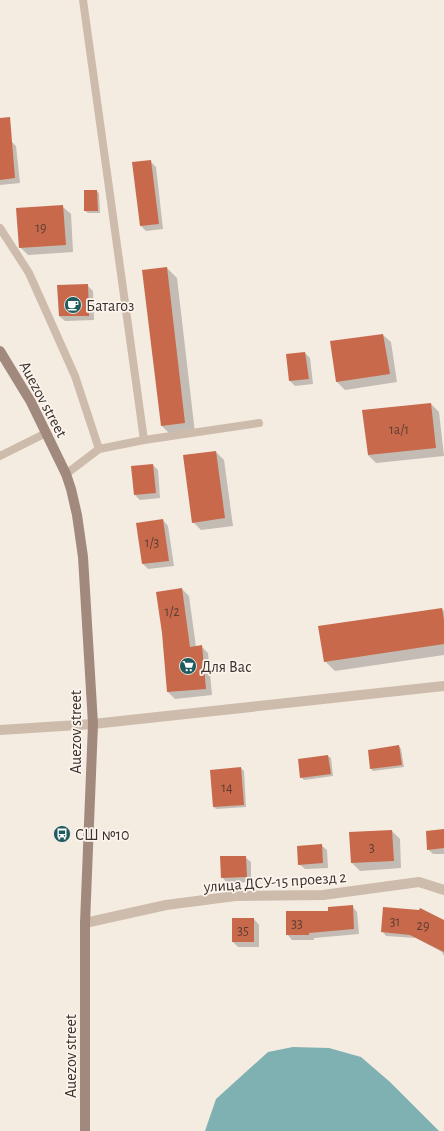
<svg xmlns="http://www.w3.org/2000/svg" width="444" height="1131" font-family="'Alegreya Sans',sans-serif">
	<rect width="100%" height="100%" fill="#f4ebe1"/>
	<path fill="#7fb0b2" d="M 293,1047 L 329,1048 L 361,1057 L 390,1082 L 439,1131 L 205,1131 L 216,1099 L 268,1052 Z"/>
	<path fill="#0003" d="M 11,141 L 16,146 L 20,183 L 0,185 L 0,142 Z
		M 150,161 L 156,167 L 163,229 L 146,231 L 141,226 Z
		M 96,191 L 99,193 L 100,213 L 88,213 L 85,211 Z
		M 63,207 L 71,214 L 73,252 L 28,255 L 20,247 Z
		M 167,268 L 177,278 L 195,433 L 171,435 L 161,425 Z
		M 87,285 L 93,291 L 94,320 L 65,321 L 59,316 Z
		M 383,335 L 391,342 L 397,382 L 345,390 L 337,382 L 331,342 Z
		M 305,353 L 310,358 L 313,384 L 295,386 L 290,381 Z
		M 431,404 L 439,412 L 444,456 L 376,463 L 368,455 Z
		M 216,452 L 224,460 L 233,526 L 201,530 L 193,522 Z
		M 153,465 L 158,470 L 160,498 L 140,500 L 135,495 L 132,467 Z
		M 163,520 L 168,526 L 174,566 L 148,569 L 143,564 Z
		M 182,589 L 189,596 L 196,647 L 202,647 L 208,653 L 212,695 L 175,699 L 168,692 Z
		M 442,609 L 444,611 L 444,655 L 335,671 L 325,661 Z
		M 399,746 L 401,749 L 404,767 L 373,771 L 371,768 Z
		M 328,756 L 331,758 L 333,776 L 304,780 L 301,777 Z
		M 241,768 L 244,771 L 246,807 L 216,809 L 214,807 Z
		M 444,830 L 444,854 L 433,854 L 428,849 Z
		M 392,831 L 400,839 L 401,868 L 360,871 L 352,863 L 350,833 Z
		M 321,845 L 327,850 L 328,868 L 305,869 L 299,864 Z
		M 245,857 L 251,862 L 251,882 L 227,883 L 222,877 Z
		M 352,906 L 357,912 L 359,934 L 314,938 L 314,940 L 292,940 L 287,934 L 330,912 Z
		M 254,919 L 259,925 L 259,947 L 238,947 L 233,942 Z
		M 382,931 L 444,931 L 444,956 L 442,952 L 416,938 L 386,936 Z"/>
	<path fill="#c8694b" d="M 10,117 L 15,178 L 0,180 L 0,118 Z
		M 151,160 L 159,224 L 140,226 L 132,162 Z
		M 84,190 L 97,190 L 98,211 L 84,211 Z
		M 63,205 L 66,245 L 19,248 L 16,208 Z
		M 167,267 L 185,423 L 161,426 L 142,270 Z
		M 88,284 L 89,316 L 59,316 L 57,285 Z
		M 383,334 L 390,374 L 336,382 L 330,341 Z
		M 305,352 L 309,379 L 289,381 L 286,354 Z
		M 431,403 L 436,448 L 368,455 L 362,410 Z
		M 216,451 L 225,518 L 192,523 L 183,455 Z
		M 153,464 L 156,493 L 134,495 L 131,466 Z
		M 163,519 L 169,561 L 142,564 L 136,523 Z
		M 182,588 L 190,647 L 202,645 L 206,689 L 167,692 L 162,633 L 156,592 Z
		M 442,608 L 444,620 L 444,644 L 324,662 L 318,626 Z
		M 399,745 L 402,765 L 370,769 L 368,750 Z
		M 328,755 L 331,774 L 300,778 L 298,759 Z
		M 241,767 L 244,805 L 213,807 L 210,770 Z
		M 444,829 L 444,848 L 427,850 L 426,831 Z
		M 392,830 L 394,861 L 351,863 L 349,832 Z
		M 322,844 L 323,863 L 298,865 L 297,846 Z
		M 220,856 L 246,856 L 247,877 L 221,878 Z
		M 353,905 L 354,929 L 309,933 L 309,935 L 286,935 L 286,911 L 328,911 L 328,907 Z
		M 383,907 L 419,910 L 420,908 L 444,920 L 444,952 L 410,935 L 381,932 Z
		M 232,918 L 254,918 L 254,942 L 232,942 Z"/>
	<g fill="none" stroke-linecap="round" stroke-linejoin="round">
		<path stroke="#cdbbac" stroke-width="8" d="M 0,228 L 29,273 L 75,376 L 99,449
			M 144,440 L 259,423
			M 0,456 L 46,433
			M 66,474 L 99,449 L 144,440 L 83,0"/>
		<path stroke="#cdbbac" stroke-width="10" d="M 0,730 L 93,724 L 444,686
			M 85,923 L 166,905 L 235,896 L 323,895 L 419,882 L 444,890"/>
		<path stroke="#a18a7d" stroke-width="10" d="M 0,351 L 31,402 L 66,474 L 71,489 L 77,515 L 83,557 L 93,724 L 85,923 L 85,1131"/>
	</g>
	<defs>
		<g id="cafe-disc" transform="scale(0.9)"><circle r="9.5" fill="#1f5a5e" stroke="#fbf5ee"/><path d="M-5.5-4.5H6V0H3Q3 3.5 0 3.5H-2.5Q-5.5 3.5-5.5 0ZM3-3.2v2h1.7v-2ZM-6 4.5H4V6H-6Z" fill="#fff"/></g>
		<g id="supermarket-disc" transform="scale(0.9)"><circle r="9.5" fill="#1f5a5e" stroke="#fbf5ee"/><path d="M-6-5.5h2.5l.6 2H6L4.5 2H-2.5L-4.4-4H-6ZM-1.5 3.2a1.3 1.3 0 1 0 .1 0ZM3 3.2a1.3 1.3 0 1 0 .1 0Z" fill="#fff"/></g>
		<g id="bus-disc" transform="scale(0.9)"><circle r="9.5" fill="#1f5a5e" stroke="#fbf5ee"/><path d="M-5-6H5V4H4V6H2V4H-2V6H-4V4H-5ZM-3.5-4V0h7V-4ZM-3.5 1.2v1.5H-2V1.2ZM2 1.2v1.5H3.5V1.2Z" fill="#fff"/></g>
	</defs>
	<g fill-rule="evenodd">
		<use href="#cafe-disc" x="73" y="305"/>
		<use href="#supermarket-disc" x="188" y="666"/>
		<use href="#bus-disc" x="62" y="834"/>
	</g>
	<g text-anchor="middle" stroke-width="3.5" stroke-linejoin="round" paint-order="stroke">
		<g font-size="14" fill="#5e3e33">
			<text x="41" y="232">19</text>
			<text x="399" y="434">1а/1</text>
			<text x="152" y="547">1/3</text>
			<text x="172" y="616">1/2</text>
			<text x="227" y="792">14</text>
			<text x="372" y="852">3</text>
			<text x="395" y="926">31</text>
			<text x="297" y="928">33</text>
			<text x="423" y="930">29</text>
			<text x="243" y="935">35</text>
		</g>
		<g font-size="16" fill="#3b302b" stroke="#fbf5ee" text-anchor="start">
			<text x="86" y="311">Батагоз</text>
			<text x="201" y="672">Для Вас</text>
			<text x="75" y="840">СШ №10</text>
		</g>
		<g font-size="16" fill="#3b302b" stroke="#fbf5ee">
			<text transform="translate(44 399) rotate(62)" y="6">Auezov street</text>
			<text transform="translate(75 732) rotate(-90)" y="6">Auezov street</text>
			<text transform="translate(275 881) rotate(-4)" y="6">улица ДСУ-15 проезд 2</text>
			<text transform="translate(70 1056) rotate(-90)" y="6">Auezov street</text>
		</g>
	</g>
</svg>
